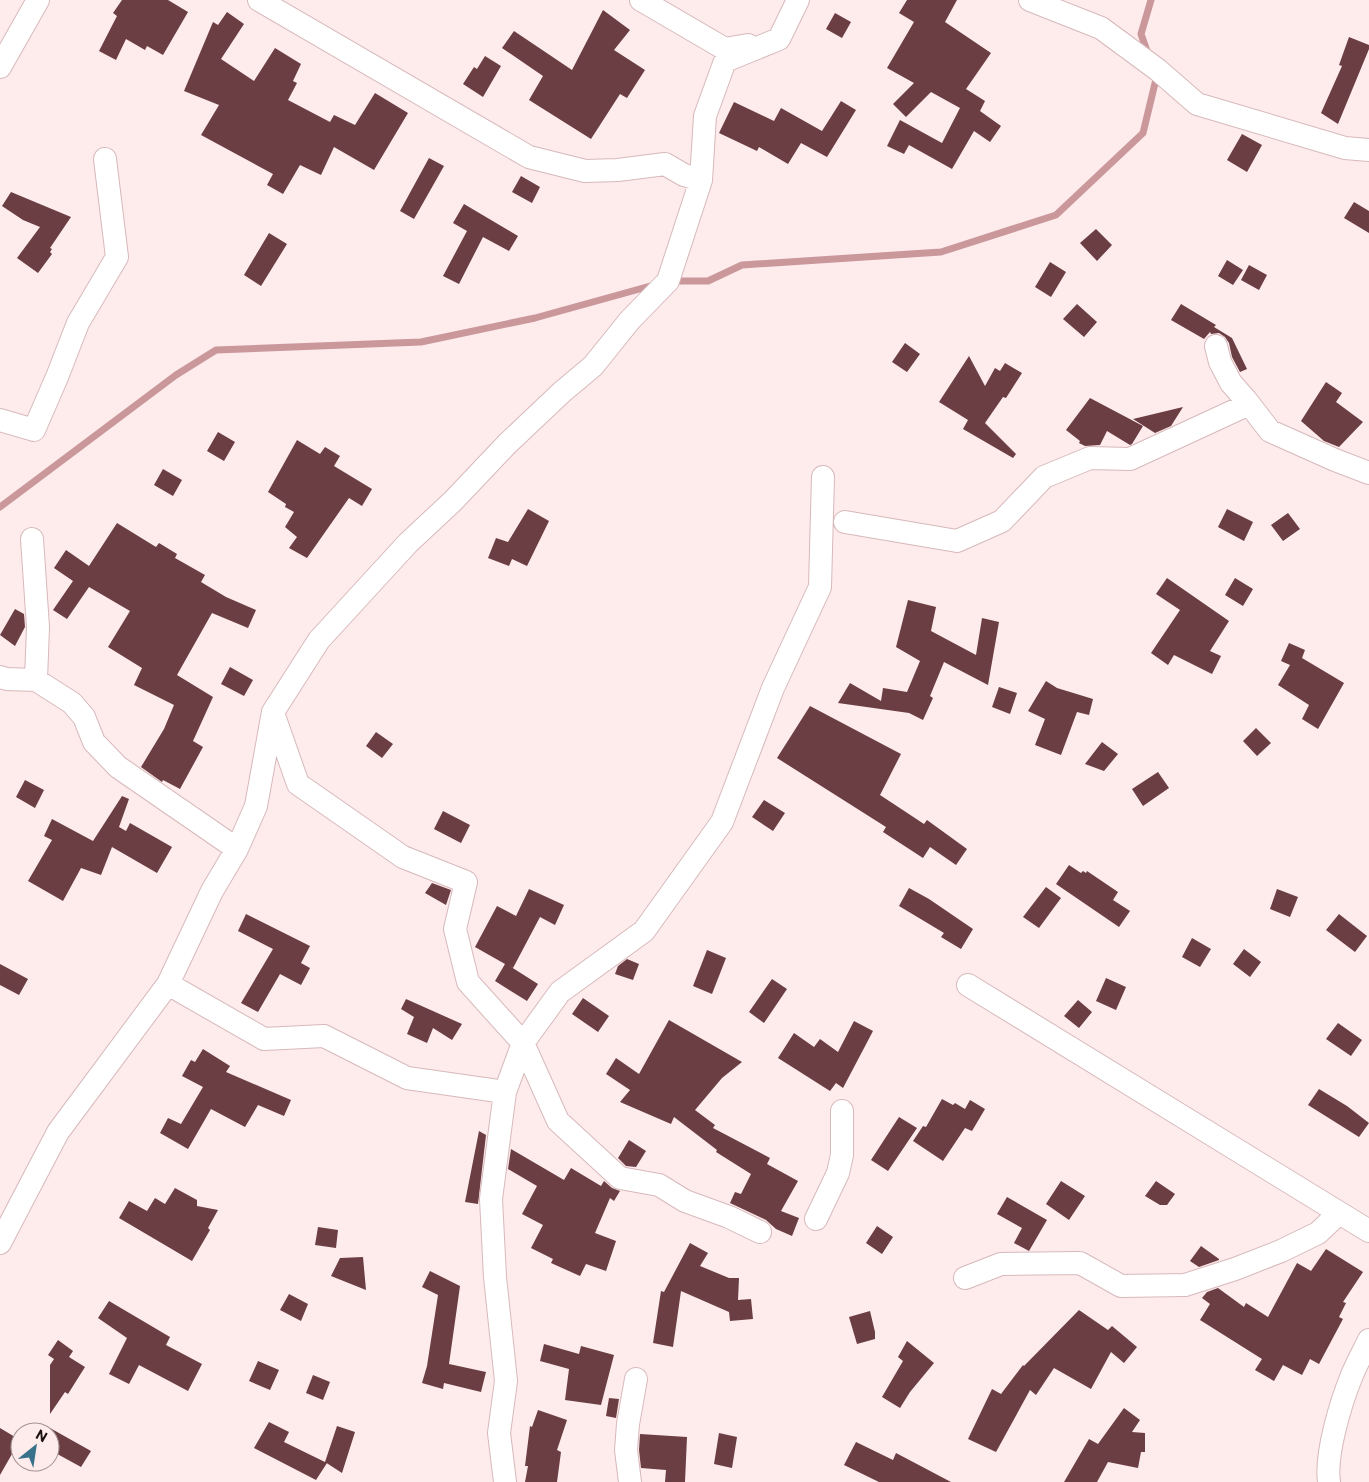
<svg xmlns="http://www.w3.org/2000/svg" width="1369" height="1482" font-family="Commissioner,sans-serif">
	<rect width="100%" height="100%" fill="#feebec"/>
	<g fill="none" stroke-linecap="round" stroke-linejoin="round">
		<path stroke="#ca979b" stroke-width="7" d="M 1148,54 L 1141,34 L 1151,0
			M 672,281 L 708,281 L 742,265 L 941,252 L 1056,215 L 1143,133 L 1157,75
			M 0,507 L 176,375 L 216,350 L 421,342 L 535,318 L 654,285"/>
	</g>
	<path fill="#6a3e42" d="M 122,0 L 168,0 L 188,12 L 163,55 L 147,46 L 145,50 L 126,39 L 116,60 L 99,51 L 117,16 L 113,13 Z
		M 907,0 L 957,0 L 945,22 L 991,53 L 966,89 L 985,101 L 980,111 L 1001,126 L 990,142 L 974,131 L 952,169 L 909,145 L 904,154 L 887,146 L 900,120 L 942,143 L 960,108 L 931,92 L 906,117 L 893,104 L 914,83 L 887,68 L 914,22 L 899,13 Z
		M 603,10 L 630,30 L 614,50 L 645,70 L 627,98 L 620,94 L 591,139 L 529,100 L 543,76 L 502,48 L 514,31 L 572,70 Z
		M 227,12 L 244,24 L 221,59 L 254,81 L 275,48 L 301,64 L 293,81 L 297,83 L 288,100 L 330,122 L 334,115 L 355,125 L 375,93 L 408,113 L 374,170 L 334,147 L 321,175 L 300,165 L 283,194 L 267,185 L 273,174 L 201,135 L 219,105 L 184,91 L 213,22 L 218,25 Z
		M 835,13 L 851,22 L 842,38 L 826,29 Z
		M 1349,37 L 1369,45 L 1369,49 L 1338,124 L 1321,113 L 1342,66 L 1339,65 Z
		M 485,56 L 501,66 L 483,97 L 463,84 L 474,67 L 477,69 Z
		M 841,101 L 856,110 L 827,157 L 801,143 L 788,164 L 759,147 L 757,151 L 719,133 L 734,102 L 774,121 L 781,108 L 822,131 Z
		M 1242,134 L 1262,145 L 1247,172 L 1227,160 Z
		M 429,158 L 444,166 L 414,219 L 400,211 Z
		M 521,176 L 540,187 L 532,203 L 512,192 Z
		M 11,192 L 71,217 L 50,248 L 52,249 L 50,252 L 52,254 L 38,273 L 17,258 L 40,227 L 23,220 L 2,206 Z
		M 1354,202 L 1369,211 L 1369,233 L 1344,218 Z
		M 464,204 L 518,236 L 509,251 L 483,237 L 459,284 L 443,276 L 467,231 L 453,223 Z
		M 1096,229 L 1112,245 L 1097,261 L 1080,243 Z
		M 269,233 L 287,244 L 261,286 L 244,275 Z
		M 1227,260 L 1243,270 L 1233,285 L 1218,276 Z
		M 1050,262 L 1066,272 L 1051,297 L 1035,287 Z
		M 1249,265 L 1267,275 L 1259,290 L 1241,280 Z
		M 1077,304 L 1097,322 L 1084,337 L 1063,319 Z
		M 1181,304 L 1216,325 L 1214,327 L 1232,338 L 1247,369 L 1240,372 L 1232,357 L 1229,343 L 1225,337 L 1219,333 L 1211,334 L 1210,332 L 1204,339 L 1171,320 Z
		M 905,343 L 920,354 L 907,372 L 892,362 Z
		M 969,356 L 985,386 L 995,368 L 1000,371 L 1005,363 L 1022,373 L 1006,398 L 1003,397 L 985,423 L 1016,454 L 1013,458 L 963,429 L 968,420 L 939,402 Z
		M 1326,382 L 1342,393 L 1336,402 L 1363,422 L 1339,447 L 1324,441 L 1301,421 Z
		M 1090,398 L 1143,426 L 1132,444 L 1130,445 L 1107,431 L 1100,445 L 1085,446 L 1079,443 L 1080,441 L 1066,430 Z
		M 1183,407 L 1171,426 L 1155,433 L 1133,419 Z
		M 218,432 L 235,442 L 224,461 L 207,451 Z
		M 297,440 L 320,454 L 325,447 L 340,456 L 334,466 L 372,489 L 362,506 L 349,498 L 307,558 L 289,548 L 297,537 L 285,527 L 294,512 L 285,507 L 286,504 L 268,492 Z
		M 163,469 L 182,480 L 173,496 L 154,485 Z
		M 528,509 L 549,521 L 527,566 L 512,559 L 509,566 L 488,558 L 496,538 L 508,542 Z
		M 1227,509 L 1253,522 L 1244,541 L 1218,527 Z
		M 1288,513 L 1300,529 L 1283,541 L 1271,525 Z
		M 117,523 L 156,547 L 159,543 L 177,554 L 175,558 L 205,575 L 201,582 L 226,597 L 256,610 L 248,628 L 212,613 L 177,675 L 213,697 L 193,741 L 203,747 L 180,789 L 163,780 L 162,782 L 141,767 L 164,729 L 174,705 L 134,685 L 142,668 L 108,647 L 130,611 L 89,587 L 67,619 L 53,610 L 73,581 L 54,568 L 66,550 L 89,566 Z
		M 1167,578 L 1229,621 L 1210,651 L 1221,656 L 1212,674 L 1174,655 L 1168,665 L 1151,653 L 1180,610 L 1156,594 Z
		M 1235,578 L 1253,589 L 1243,606 L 1225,595 Z
		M 908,600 L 936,607 L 931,631 L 976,655 L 982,618 L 999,622 L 988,685 L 944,662 L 930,696 L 933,698 L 923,720 L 909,713 L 838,703 L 850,683 L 881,701 L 883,688 L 907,692 L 920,661 L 896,647 Z
		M 15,609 L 24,614 L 25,627 L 15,646 L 0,635 Z
		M 1289,643 L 1305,650 L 1302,658 L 1344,683 L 1318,729 L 1302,719 L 1309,705 L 1278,685 L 1290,665 L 1281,661 Z
		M 230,667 L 253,680 L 244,696 L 221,684 Z
		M 1046,681 L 1057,688 L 1093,699 L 1089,715 L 1077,712 L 1061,755 L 1035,745 L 1045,719 L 1028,711 Z
		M 999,687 L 1017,693 L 1010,714 L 992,707 Z
		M 810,706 L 901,754 L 880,795 L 924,824 L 927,820 L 967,849 L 956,865 L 930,847 L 923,858 L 883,832 L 886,827 L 777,758 Z
		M 1256,728 L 1271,743 L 1257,756 L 1243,741 Z
		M 376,732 L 393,744 L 382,758 L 366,746 Z
		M 1102,742 L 1118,754 L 1104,771 L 1085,764 Z
		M 1158,772 L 1169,788 L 1143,806 L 1132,789 Z
		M 25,780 L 44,790 L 35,808 L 16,797 Z
		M 122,796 L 129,799 L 119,827 L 126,831 L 130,823 L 172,847 L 157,873 L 112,847 L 101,875 L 81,868 L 63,901 L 28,881 L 52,840 L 44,836 L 52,819 L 93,841 Z
		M 764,800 L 785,813 L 773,831 L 752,817 Z
		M 443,811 L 470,825 L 461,843 L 434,829 Z
		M 1069,865 L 1081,873 L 1083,871 L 1086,873 L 1087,871 L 1118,892 L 1113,900 L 1130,911 L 1119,927 L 1056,884 Z
		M 432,883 L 451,890 L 446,905 L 425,893 Z
		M 1046,887 L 1061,898 L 1039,928 L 1023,917 Z
		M 909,888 L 929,899 L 973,929 L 961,949 L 941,937 L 944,933 L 899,906 Z
		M 529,889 L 564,905 L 555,925 L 540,917 L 513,968 L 508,965 L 538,984 L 527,1001 L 495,981 L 505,964 L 475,947 L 497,906 L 516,916 Z
		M 1277,889 L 1298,897 L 1290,917 L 1270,909 Z
		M 246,914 L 310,946 L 301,963 L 310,968 L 301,985 L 280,974 L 258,1012 L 241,1003 L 273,949 L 238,931 Z
		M 1339,914 L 1367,936 L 1355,952 L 1326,930 Z
		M 1192,938 L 1211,949 L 1200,967 L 1182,957 Z
		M 1244,949 L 1261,962 L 1250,977 L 1233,964 Z
		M 707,950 L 726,958 L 712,994 L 693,986 Z
		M 627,959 L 639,964 L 633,980 L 615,974 L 618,966 Z
		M 0,964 L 28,979 L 19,995 L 0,985 Z
		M 1106,978 L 1126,987 L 1116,1010 L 1096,1001 Z
		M 772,979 L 787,989 L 764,1023 L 749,1012 Z
		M 583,998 L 609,1016 L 598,1032 L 572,1014 Z
		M 406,999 L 462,1024 L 452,1040 L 433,1028 L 427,1043 L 407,1034 L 414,1017 L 401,1009 Z
		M 1078,1000 L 1092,1012 L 1079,1028 L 1064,1016 Z
		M 669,1020 L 742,1062 L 722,1078 L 695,1110 L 715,1125 L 713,1128 L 770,1158 L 767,1164 L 798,1181 L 781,1211 L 799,1218 L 792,1236 L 776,1229 L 766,1220 L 730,1203 L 735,1192 L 741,1194 L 751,1174 L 716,1152 L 717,1150 L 674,1117 L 671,1124 L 620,1102 L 630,1090 L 606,1074 L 616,1058 L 639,1074 Z
		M 854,1021 L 873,1031 L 843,1088 L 836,1083 L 830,1091 L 778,1058 L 794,1033 L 814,1047 L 820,1039 L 838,1052 Z
		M 1338,1023 L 1362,1040 L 1351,1056 L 1326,1039 Z
		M 203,1049 L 230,1066 L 226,1072 L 291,1100 L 284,1116 L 258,1105 L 245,1127 L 211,1109 L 188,1149 L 160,1133 L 168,1118 L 181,1124 L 203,1087 L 182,1076 L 191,1060 L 195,1062 Z
		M 1319,1089 L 1347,1106 L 1369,1123 L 1359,1137 L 1308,1105 Z
		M 942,1099 L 953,1105 L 955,1103 L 965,1109 L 970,1100 L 985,1109 L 972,1131 L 965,1128 L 943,1161 L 913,1141 L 923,1126 L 926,1127 Z
		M 899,1117 L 917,1128 L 888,1171 L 871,1160 Z
		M 479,1131 L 486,1135 L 478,1204 L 465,1202 Z
		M 629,1140 L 646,1151 L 636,1167 L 626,1166 L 618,1158 Z
		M 511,1149 L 564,1180 L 571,1168 L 601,1186 L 604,1181 L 612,1188 L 620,1191 L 614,1201 L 610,1198 L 595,1233 L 616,1241 L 606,1271 L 586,1264 L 580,1276 L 551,1263 L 553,1259 L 531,1248 L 543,1225 L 522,1214 L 537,1186 L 508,1169 Z
		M 1061,1181 L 1085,1196 L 1069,1220 L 1046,1204 Z
		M 1156,1181 L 1175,1194 L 1167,1205 L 1160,1205 L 1145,1196 Z
		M 175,1188 L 197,1200 L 197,1206 L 218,1210 L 208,1228 L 210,1230 L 192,1261 L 119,1218 L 129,1201 L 147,1211 L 155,1198 L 165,1204 Z
		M 1007,1197 L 1047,1220 L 1029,1251 L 1014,1243 L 1022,1228 L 997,1214 Z
		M 877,1226 L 893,1237 L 882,1254 L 866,1243 Z
		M 318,1227 L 338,1230 L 336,1248 L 315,1245 Z
		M 690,1243 L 708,1253 L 700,1266 L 729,1278 L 739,1278 L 738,1300 L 751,1299 L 753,1319 L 730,1321 L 729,1312 L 681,1291 L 673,1347 L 653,1343 L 661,1291 L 664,1292 Z
		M 1201,1246 L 1219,1259 L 1219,1260 L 1199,1267 L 1190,1261 Z
		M 1326,1249 L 1363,1272 L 1343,1302 L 1346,1303 L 1339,1317 L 1343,1319 L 1319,1364 L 1310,1359 L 1302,1375 L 1283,1365 L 1274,1381 L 1255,1370 L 1262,1359 L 1200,1320 L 1210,1304 L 1202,1298 L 1207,1292 L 1218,1288 L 1244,1307 L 1246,1303 L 1268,1317 L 1297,1263 L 1311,1271 Z
		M 363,1257 L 366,1290 L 331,1276 L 340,1258 Z
		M 430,1271 L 460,1286 L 449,1364 L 486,1372 L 481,1392 L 444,1383 L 443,1389 L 422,1383 L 427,1366 L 438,1295 L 422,1287 Z
		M 289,1294 L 308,1304 L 301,1321 L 280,1310 Z
		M 109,1301 L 170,1337 L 166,1345 L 202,1364 L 188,1391 L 139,1365 L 129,1384 L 109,1374 L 127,1338 L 98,1318 Z
		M 1079,1310 L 1108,1330 L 1112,1326 L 1137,1347 L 1124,1363 L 1111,1352 L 1091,1389 L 1054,1368 L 1036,1395 L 1030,1390 L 996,1452 L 968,1439 L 992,1389 L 1001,1394 L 1023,1365 L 1024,1366 Z
		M 870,1311 L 875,1332 L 875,1339 L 857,1344 L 849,1317 Z
		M 58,1340 L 73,1351 L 69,1357 L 85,1367 L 68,1394 L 65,1392 L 50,1414 L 50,1365 L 54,1359 L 48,1355 Z
		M 907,1341 L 934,1363 L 910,1392 L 900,1408 L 882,1397 L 903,1361 L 898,1357 Z
		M 544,1344 L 579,1354 L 581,1346 L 614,1355 L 601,1405 L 565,1400 L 569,1369 L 540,1361 Z
		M 258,1361 L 279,1370 L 270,1390 L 249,1381 Z
		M 313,1375 L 330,1382 L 323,1400 L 306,1393 Z
		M 609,1398 L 619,1399 L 616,1418 L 606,1416 Z
		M 1124,1408 L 1140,1420 L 1132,1432 L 1145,1433 L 1145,1452 L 1141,1452 L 1138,1468 L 1108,1462 L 1097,1482 L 1064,1482 L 1089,1439 L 1098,1444 Z
		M 538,1410 L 567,1420 L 557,1450 L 561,1452 L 557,1482 L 525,1482 L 528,1466 L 525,1466 L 530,1426 L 532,1427 Z
		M 269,1422 L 289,1432 L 284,1442 L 327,1463 L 316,1480 L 254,1448 Z
		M 337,1426 L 355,1432 L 342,1473 L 325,1462 Z
		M 0,1428 L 20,1440 L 0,1475 Z
		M 50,1428 L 91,1451 L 81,1467 L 50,1450 Z
		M 719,1433 L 737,1437 L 732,1468 L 714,1464 Z
		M 640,1434 L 687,1437 L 685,1482 L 665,1482 L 666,1470 L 641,1468 L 639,1450 Z
		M 856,1442 L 893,1460 L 896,1453 L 951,1482 L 879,1482 L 844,1465 Z"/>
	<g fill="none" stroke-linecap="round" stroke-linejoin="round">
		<g stroke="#d7b9bb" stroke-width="24">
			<path id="minor" d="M 259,0 L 529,157 L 585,171 L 618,170 L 665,164 L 684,175 L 701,180
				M 641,0 L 725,49 L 748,45
				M 1030,0 L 1101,28 L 1158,70 L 1197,104 L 1345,148 L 1369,150
				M 0,67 L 38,0
				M 1216,346 L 1220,362 L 1231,383 L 1246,400 L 1270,431 L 1335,460 L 1369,473
				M 0,420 L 34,430 L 57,377 L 78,323 L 117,257 L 105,159
				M 845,522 L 957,541 L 1002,521 L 1044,477 L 1090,458 L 1130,459 L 1249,404
				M 32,539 L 38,627 L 36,680
				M 0,677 L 7,679 L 36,680 L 72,703 L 84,717 L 94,742 L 118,767 L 237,849
				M 273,713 L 298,784 L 403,857 L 466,882 L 455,929 L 468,982 L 523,1043 L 558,1121 L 620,1178 L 659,1185 L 685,1201 L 729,1217 L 760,1232
				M 168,984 L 264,1039 L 324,1036 L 407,1078 L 505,1092
				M 968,985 L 1369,1231
				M 816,1219 L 838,1173 L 842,1155 L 842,1111
				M 0,1243 L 58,1132 L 168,984 L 212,891 L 237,849 L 256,806 L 273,712 L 319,640 L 408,543 L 453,501 L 507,444 L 562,392 L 593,366 L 630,320 L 668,281 L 701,180 L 705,116 L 725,61 L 779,39 L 798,0
				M 965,1278 L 1001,1264 L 1080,1263 L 1121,1286 L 1185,1285 L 1235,1269 L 1281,1251 L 1318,1233 L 1339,1213
				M 505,1482 L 499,1433 L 506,1381 L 495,1277 L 491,1199 L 505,1092 L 523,1043 L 560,992 L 644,931 L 722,822 L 773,688 L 820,587 L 823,477
				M 630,1482 L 626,1450 L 628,1424 L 636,1379
				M 1329,1482 C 1325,1454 1341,1402 1352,1375 C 1357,1363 1363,1352 1369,1340"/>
		</g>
		<use href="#minor" stroke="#fff" stroke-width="22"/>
	</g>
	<g transform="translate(35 1447) rotate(30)"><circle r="24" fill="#feebec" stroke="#a39494"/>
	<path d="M0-4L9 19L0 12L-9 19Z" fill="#37728a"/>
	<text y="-8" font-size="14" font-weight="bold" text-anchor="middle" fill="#1b1111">N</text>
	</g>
</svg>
